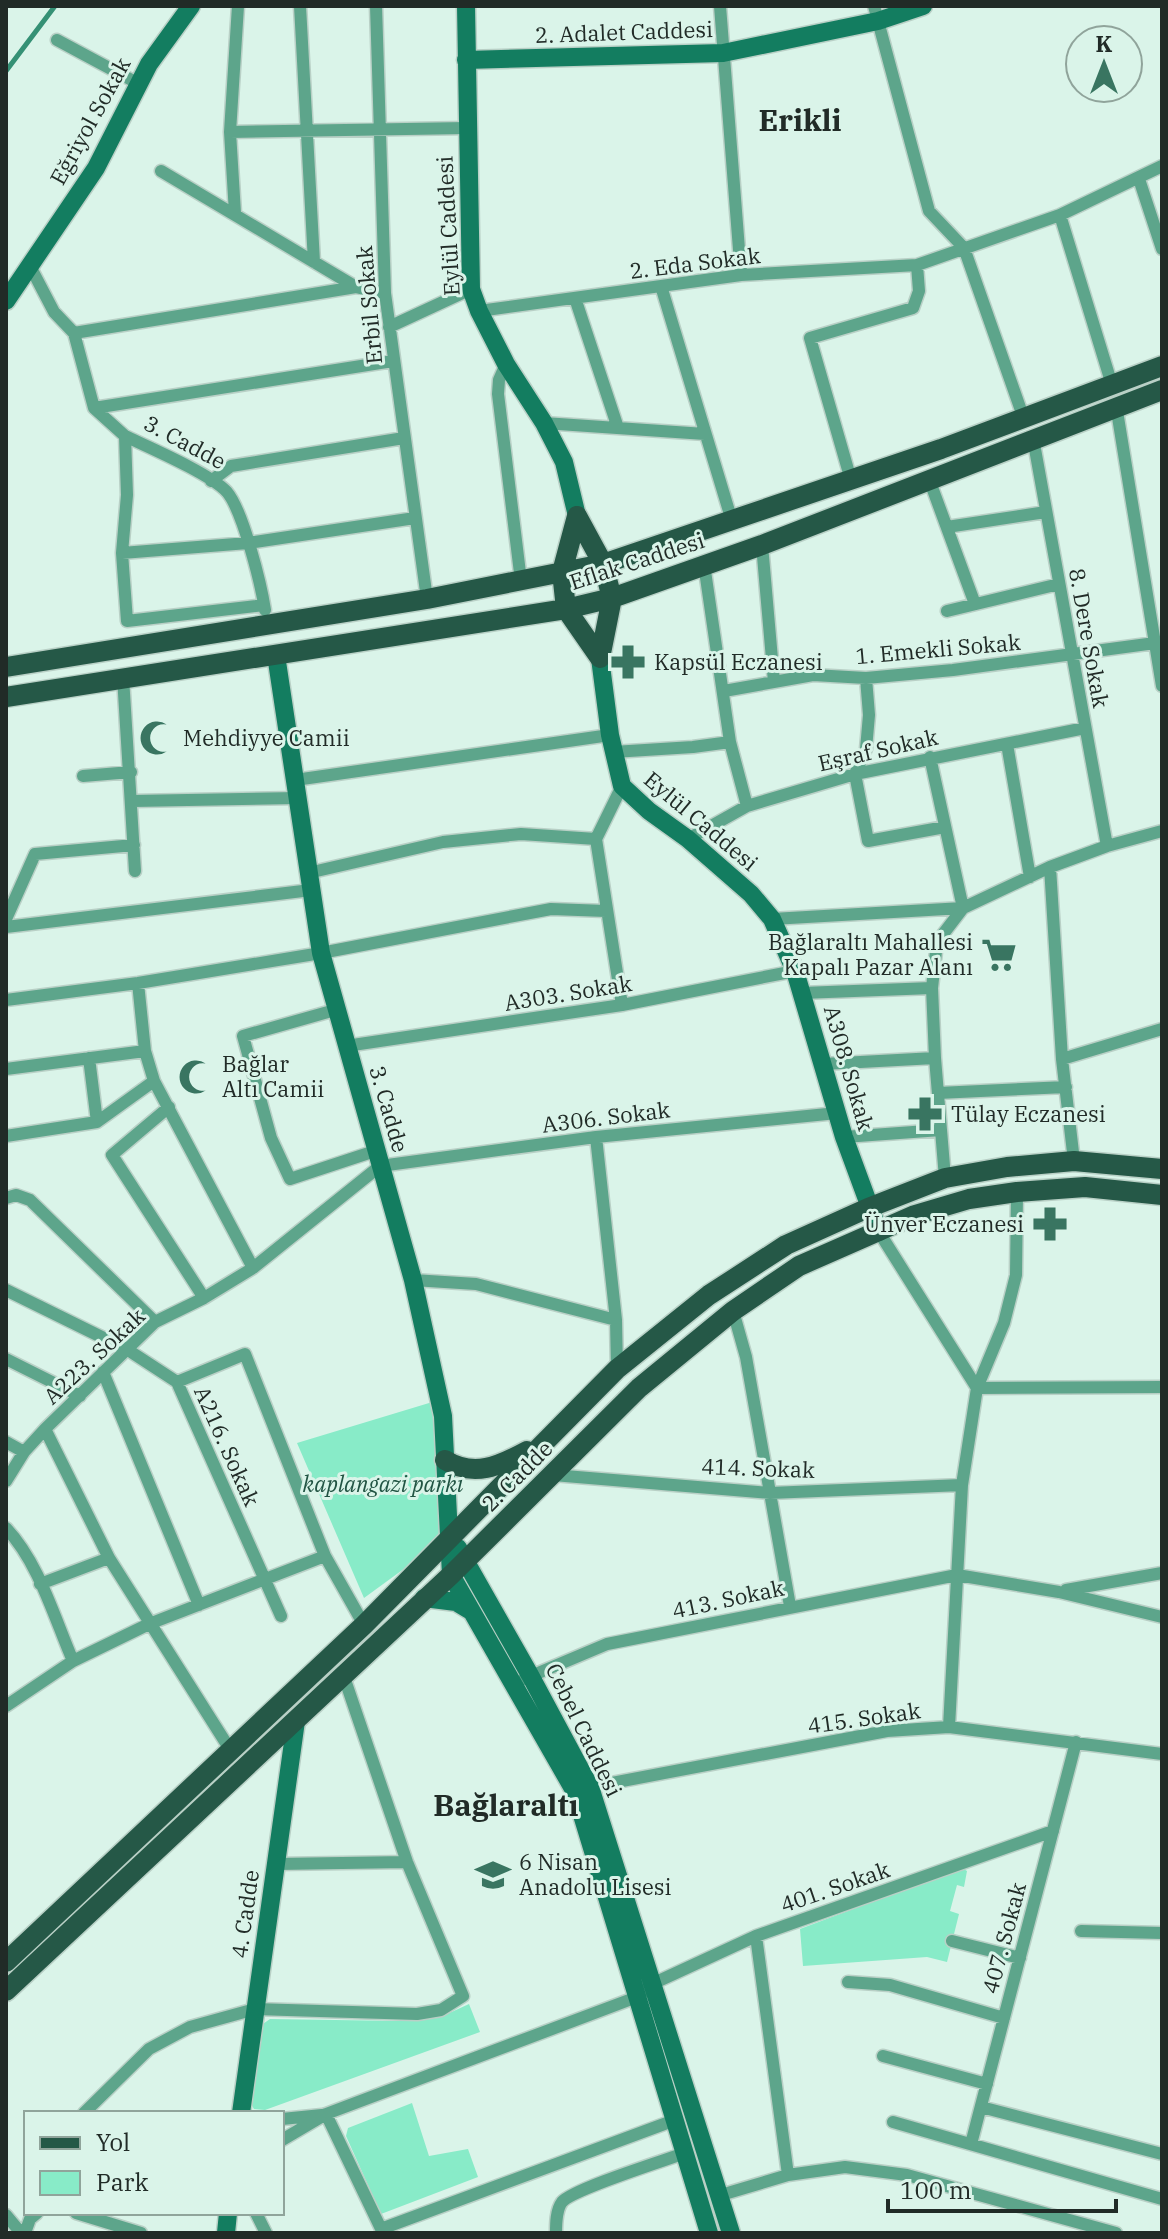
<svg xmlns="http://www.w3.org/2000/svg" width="1168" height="2239" font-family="'IBM Plex Serif',serif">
	<rect width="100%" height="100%" fill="#daf4e9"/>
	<path fill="#88ebc8" d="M 439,1400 L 449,1536 L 364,1598 L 297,1443 Z
		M 962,1868 L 967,1871 L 964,1887 L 957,1885 L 950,1911 L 959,1914 L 947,1962 L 927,1957 L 803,1966 L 800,1929 Z
		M 469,2004 L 480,2032 L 265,2110 L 254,2109 L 250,2102 L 260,2026 L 270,2019 L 400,2021 L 445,2015 Z
		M 412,2103 L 429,2156 L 468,2149 L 478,2177 L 381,2214 L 346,2136 L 348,2128 Z"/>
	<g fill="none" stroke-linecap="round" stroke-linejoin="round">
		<path stroke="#359175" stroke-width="5" d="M 6,71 L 55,6"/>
		<g stroke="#b9d0c6" stroke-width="15">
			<path id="street" d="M 300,6 L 314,262
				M 376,6 L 385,293 L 427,599
				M 720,6 L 741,275
				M 874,6 L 929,211 L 964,248 L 1024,419
				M 57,40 L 139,84
				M 230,132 L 467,128
				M 161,171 L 356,287
				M 1139,179 L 1162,249
				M 235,213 L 230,132 L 238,6
				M 1060,215 L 1112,385
				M 30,266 L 54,312 L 74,333
				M 661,286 L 732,521
				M 575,298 L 618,428
				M 479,311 L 741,275 L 917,265 L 1060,215 L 1162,166
				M 389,327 L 471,289
				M 74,333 L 94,408 L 125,436 L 127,495 L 122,553 L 127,621 L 264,605
				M 74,333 L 356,287 L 385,293
				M 506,364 L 499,380 L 498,394 L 521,581
				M 1116,405 L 1162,686
				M 94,408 L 393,361
				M 544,423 L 705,434
				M 125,436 C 148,447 211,474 227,492 C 243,511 261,584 265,610
				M 1033,438 L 1107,846
				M 929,479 L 975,604
				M 851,480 L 810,338 L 913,308 L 919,291 L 917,265
				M 211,481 L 231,466 L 404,438
				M 947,527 L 1046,512
				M 762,545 L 774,682
				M 122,553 L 248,543 L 415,518
				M 704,564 L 730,742 L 747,806
				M 947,611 L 1059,584
				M 123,677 L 135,871
				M 866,678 L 869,715 L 866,749 L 855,774 L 868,841 L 945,827
				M 724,691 L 813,675 L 866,678 L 953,670 L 1155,643
				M 1007,744 L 1030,877
				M 613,752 L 693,747 L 730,742
				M 930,757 L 963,908 L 937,942 L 932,988 L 935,1058 L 945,1178
				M 83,776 L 131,772
				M 295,780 L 610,735
				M 622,786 L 596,839 L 622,1005
				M 133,801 L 298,798
				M 688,839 L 747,806 L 855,774 L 1085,728
				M 1050,867 L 1062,1059 L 1074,1161
				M 308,873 L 443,842 L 521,834 L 596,839
				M 6,919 L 35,854 L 134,845
				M 772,919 L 963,908 L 1050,867 L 1107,846 L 1162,831
				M 6,927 L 311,890
				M 138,983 L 145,1051 L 154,1081 L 253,1268
				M 802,993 L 932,988
				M 6,1000 L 138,983 L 321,953 L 551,909 L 606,911
				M 335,1010 L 243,1036 L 271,1138 L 290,1179 L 375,1151
				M 346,1046 L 622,1005 L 795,971
				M 89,1058 L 97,1122
				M 1062,1059 L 1162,1029
				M 823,1064 L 935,1058
				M 6,1069 L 145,1051
				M 938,1093 L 1066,1087
				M 169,1107 L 112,1155 L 204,1298
				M 6,1136 L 97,1122 L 154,1081
				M 596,1137 L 616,1320 L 617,1369
				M 844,1137 L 941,1130
				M 6,1198 L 16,1195 L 30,1200 L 155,1322
				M 879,1232 L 977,1388 L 1162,1387
				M 413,1280 L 476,1284 L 616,1320
				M 6,1290 L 128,1350 L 177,1382 L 281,1616
				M 733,1311 L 746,1357 L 790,1606
				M 6,1359 L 80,1396
				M 103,1372 L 199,1605
				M 177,1382 L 245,1354 L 325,1556 L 364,1625
				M 45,1429 L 109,1558 L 231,1751
				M 6,1442 L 24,1452
				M 553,1475 L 770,1493 L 962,1485
				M 6,1481 L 24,1452 L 45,1429 L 155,1322 L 204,1298 L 253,1268 L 380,1166 L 596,1137 L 837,1113
				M 6,1528 C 39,1563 54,1617 73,1661
				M 40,1584 L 109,1558
				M 1066,1590 L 1162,1573
				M 524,1679 L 607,1644 L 957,1575 L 1059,1592 L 1162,1617
				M 6,1706 L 73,1661 L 149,1624 L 325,1556
				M 949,1727 L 962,1485 L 977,1388 L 1004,1323 L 1016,1275 L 1017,1192
				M 585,1788 L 887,1731 L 949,1727 L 1162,1754
				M 277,1864 L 407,1862
				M 1081,1931 L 1162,1933
				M 756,1936 L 788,2175
				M 952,1941 L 1020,1958
				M 848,1982 L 890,1985 L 1004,2018
				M 883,2056 L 987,2084
				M 981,2107 L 1162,2154
				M 84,2113 L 149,2049 L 190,2027 L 255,2009 L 417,2014 L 441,2010 L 463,1996 L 407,1862 L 344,1677
				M 326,2114 L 383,2233
				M 282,2119 L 322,2115
				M 893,2122 L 1162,2199
				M 282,2140 L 326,2114 L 637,1997 L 652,1984 L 756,1936 L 1053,1831
				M 971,2144 L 1076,1742
				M 721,2195 L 788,2175 L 845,2167 L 907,2175 L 1116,2233
				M 76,2213 L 141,2233
				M 256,2213 L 266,2233
				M 6,2215 L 21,2233
				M 381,2229 L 675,2120
				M 25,2233 L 30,2219 L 37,2213
				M 556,2233 C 556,2224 556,2210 562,2202 C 573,2189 663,2161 685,2153"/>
		</g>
		<g stroke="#b9d0c6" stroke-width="21">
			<path id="secondary" d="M 466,6 L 471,289 L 479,311 L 506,364 L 544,423 L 564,462 L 577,516
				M 466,60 L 723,53 L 878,21 L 923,6
				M 6,301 L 96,168 L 149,64 L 191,6
				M 276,655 L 321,953 L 413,1280 L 443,1416 L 451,1575 L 575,1792 L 709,2233
				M 600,658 L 610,735 L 622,786 L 649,811 L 688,839 L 751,894 L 772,919 L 795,971 L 844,1137 L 879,1232
				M 458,1548 L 530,1675 L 590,1787 L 731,2233
				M 424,1598 L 456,1602 L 471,1611
				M 241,2113 L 296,1721
				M 226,2233 L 228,2213"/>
		</g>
		<g stroke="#b9d0c6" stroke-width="23">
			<path id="primary" d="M 577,516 L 562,572 L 566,609 L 600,658
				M 577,516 L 603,564 L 612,598 L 600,658
				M 6,667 L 427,599 L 603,564 L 941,449 L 1162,366
				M 6,697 L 566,609 L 612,598 L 762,545 L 1162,390
				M 445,1460 C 474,1478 499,1466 527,1451
				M 6,1962 L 364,1625 L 617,1369 L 709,1295 L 786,1245 L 868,1208 L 945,1178 L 1007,1167 L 1074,1161 L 1162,1169
				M 6,1991 L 451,1575 L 639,1388 L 733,1311 L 799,1266 L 915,1215 L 969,1199 L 1017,1192 L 1085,1187 L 1162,1195"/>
		</g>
		<use href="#street" stroke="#5da58b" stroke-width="12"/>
		<use href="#secondary" stroke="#137d60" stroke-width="18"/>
		<use href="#primary" stroke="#255847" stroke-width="20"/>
	</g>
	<defs>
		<g id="pharmacy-bare" transform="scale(2.76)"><path d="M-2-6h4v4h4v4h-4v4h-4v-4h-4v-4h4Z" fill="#397561" stroke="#daf4e9" stroke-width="2.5" paint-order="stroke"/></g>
		<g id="mosque-bare" transform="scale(2.76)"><path d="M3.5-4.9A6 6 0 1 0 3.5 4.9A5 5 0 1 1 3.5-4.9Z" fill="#397561" stroke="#daf4e9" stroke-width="2.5" paint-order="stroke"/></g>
		<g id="supermarket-bare" transform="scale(2.76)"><path d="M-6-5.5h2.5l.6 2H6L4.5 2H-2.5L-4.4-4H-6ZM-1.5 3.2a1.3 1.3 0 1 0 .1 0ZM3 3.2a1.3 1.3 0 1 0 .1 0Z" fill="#397561" stroke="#daf4e9" stroke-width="2.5" paint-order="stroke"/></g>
		<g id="school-bare" transform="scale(2.76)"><path d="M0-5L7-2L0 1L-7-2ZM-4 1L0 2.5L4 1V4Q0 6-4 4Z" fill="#397561" stroke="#daf4e9" stroke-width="2.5" paint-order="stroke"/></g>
	</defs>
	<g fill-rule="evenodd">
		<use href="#pharmacy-bare" x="628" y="662"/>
		<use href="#mosque-bare" x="157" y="738"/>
		<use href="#supermarket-bare" x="999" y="955"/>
		<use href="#mosque-bare" x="196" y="1077"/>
		<use href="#pharmacy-bare" x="925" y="1114"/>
		<use href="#pharmacy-bare" x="1050" y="1224"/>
		<use href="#school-bare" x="493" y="1875"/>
	</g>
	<g text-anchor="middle" stroke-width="6" stroke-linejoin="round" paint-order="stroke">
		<g font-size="22" fill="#212b27" stroke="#daf4e9">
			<text transform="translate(624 32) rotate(-2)" y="8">2. Adalet Caddesi</text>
			<text transform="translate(90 121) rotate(-61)" y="8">Eğriyol Sokak</text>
			<text transform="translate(448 226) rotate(-93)" y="8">Eylül Caddesi</text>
			<text transform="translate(695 263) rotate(-7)" y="8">2. Eda Sokak</text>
			<text transform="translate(369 305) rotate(-95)" y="8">Erbil Sokak</text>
			<text transform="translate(185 442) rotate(28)" y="8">3. Cadde</text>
			<text transform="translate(637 561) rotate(-18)" y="8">Eflak Caddesi</text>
			<text transform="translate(1089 638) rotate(80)" y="8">8. Dere Sokak</text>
			<text transform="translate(938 649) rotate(-5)" y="8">1. Emekli Sokak</text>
			<text transform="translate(878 750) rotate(-13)" y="8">Eşraf Sokak</text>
			<text transform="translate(701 821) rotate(40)" y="8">Eylül Caddesi</text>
			<text transform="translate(568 993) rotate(-9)" y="8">A303. Sokak</text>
			<text transform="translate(849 1068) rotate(74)" y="8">A308. Sokak</text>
			<text transform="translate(389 1109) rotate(74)" y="8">3. Cadde</text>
			<text transform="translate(606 1117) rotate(-7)" y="8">A306. Sokak</text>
			<text transform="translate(94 1356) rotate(-43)" y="8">A223. Sokak</text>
			<text transform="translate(227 1446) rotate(66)" y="8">A216. Sokak</text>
			<text transform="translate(758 1468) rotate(2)" y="8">414. Sokak</text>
			<text transform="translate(517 1476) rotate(-45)" y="8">2. Cadde</text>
			<text transform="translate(728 1599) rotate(-12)" y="8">413. Sokak</text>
			<text transform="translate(864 1718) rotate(-8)" y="8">415. Sokak</text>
			<text transform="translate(584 1730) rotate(64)" y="8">Cebel Caddesi</text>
			<text transform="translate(835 1887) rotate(-19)" y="8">401. Sokak</text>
			<text transform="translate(245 1914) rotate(-82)" y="8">4. Cadde</text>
			<text transform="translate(1004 1938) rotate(-75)" y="8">407. Sokak</text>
		</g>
		<g font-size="22" fill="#212b27" stroke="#daf4e9" text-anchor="start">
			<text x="654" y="670">Kapsül Eczanesi</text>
			<text x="183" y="746">Mehdiyye Camii</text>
			<text x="973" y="950" text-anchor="end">Bağlaraltı Mahallesi<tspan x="973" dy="25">Kapalı Pazar Alanı</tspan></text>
			<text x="222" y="1072">Bağlar<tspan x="222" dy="25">Altı Camii</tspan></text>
			<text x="951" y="1122">Tülay Eczanesi</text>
			<text x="1024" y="1232" text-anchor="end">Ünver Eczanesi</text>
			<text x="519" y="1870">6 Nisan<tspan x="519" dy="25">Anadolu Lisesi</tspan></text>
		</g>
		<g font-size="22" font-style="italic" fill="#215443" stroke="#daf4e9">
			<text x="383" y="1492">kaplangazi parkı</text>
		</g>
		<g font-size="30" font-weight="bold" fill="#212b27" stroke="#daf4e9">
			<text x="800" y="131">Erikli</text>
			<text x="506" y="1816">Bağlaraltı</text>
		</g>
	</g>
	<rect width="1168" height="2239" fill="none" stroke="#212b27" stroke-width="16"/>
	<rect x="24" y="2111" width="260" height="104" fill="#daf4e9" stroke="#90a49b" stroke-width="2"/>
	<rect x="40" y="2137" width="40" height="12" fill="#255847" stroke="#90a49b" stroke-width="2"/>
	<text x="96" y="2151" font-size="24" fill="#212b27">Yol</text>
	<rect x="40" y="2171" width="40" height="24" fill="#88ebc8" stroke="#90a49b" stroke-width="2"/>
	<text x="96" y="2191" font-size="24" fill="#212b27">Park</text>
	<g transform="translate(1104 64)"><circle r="38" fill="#daf4e9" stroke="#90a49b" stroke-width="2"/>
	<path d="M0-6L14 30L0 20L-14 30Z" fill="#397561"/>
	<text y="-12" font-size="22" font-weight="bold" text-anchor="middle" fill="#212b27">K</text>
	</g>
	<path d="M888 2199v12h228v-12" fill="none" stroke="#212b27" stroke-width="4"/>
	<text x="900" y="2199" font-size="24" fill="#212b27" stroke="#daf4e9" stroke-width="6" paint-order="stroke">100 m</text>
</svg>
